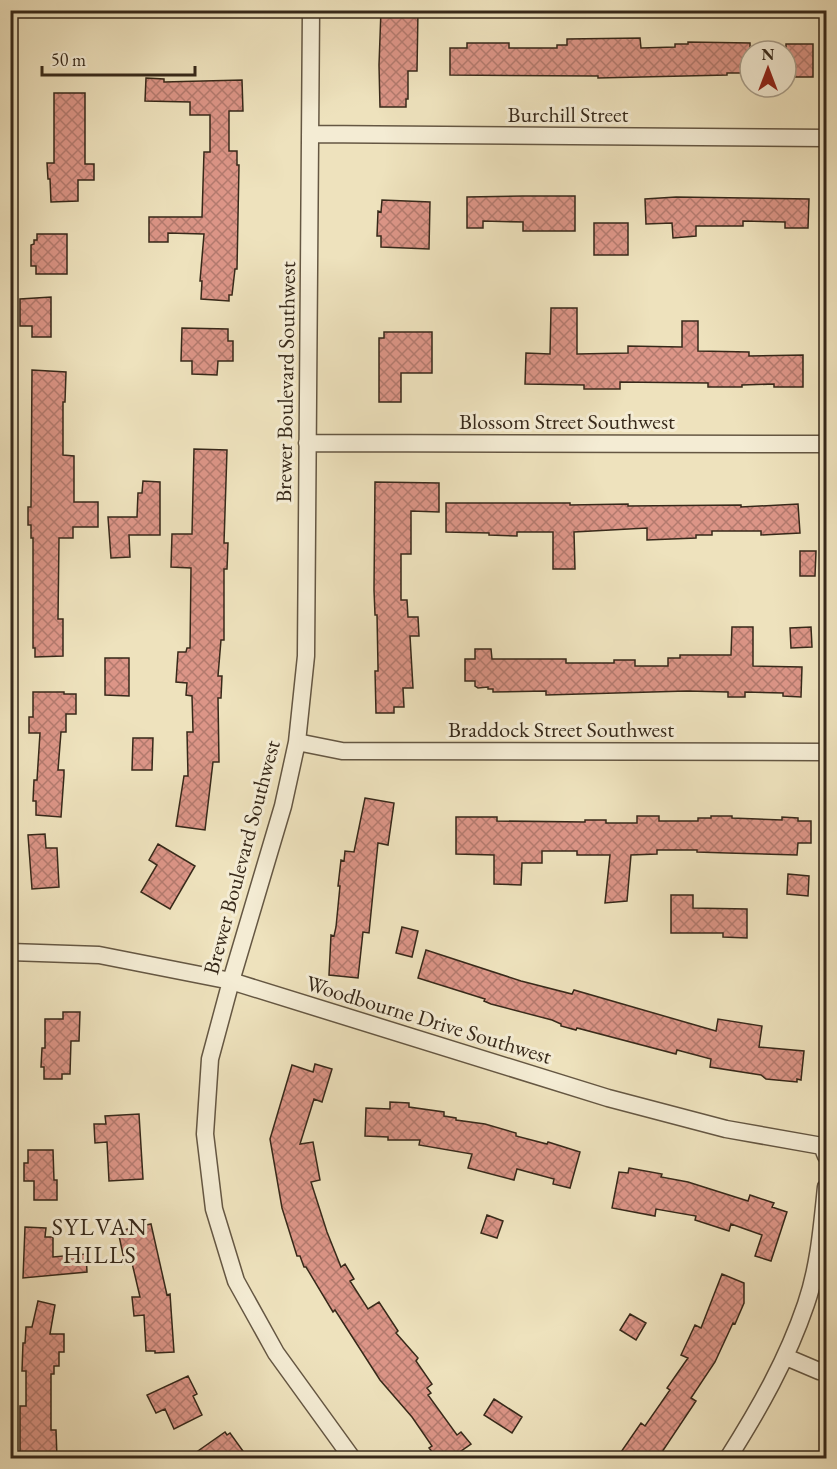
<svg xmlns="http://www.w3.org/2000/svg" width="837" height="1469" font-family="'EB Garamond',serif">
	<defs>
		<pattern id="building-cross-hatch" width="8" height="8" patternUnits="userSpaceOnUse" patternTransform="scale(1.5)"><rect width="8" height="8" fill="#dc9587"/><path d="M0 0l8 8M0 8l8-8" fill="none" stroke="#b37a6e"/></pattern>
	</defs>
	<rect width="100%" height="100%" fill="#eee2bd"/>
	<filter id="stains"><feTurbulence type="fractalNoise" baseFrequency=".00333" numOctaves="4"/><feColorMatrix values="0 0 0 0 .2 0 0 0 0 .09 0 0 0 0 .02 0 0 0 .5 -.17"/></filter>
	<radialGradient id="worn" r=".72"><stop offset=".6" stop-color="#630" stop-opacity="0"/><stop offset="1" stop-color="#630" stop-opacity=".3"/></radialGradient>
	<path fill="url(#building-cross-hatch)" stroke="#37291a" stroke-width="1.5" d="M 381,10 L 418,10 L 417,71 L 408,71 L 408,99 L 406,99 L 406,107 L 380,107 L 379,65 Z
		M 640,38 L 641,48 L 675,47 L 675,44 L 688,44 L 688,42 L 750,43 L 750,73 L 727,73 L 727,75 L 598,78 L 598,76 L 450,75 L 450,48 L 467,48 L 467,43 L 509,43 L 509,48 L 557,48 L 557,45 L 567,45 L 567,39 Z
		M 786,44 L 813,44 L 813,77 L 786,77 Z
		M 146,78 L 164,79 L 164,82 L 242,80 L 243,111 L 229,111 L 229,151 L 237,151 L 237,165 L 239,165 L 237,269 L 235,269 L 232,295 L 229,295 L 229,301 L 201,299 L 202,281 L 200,281 L 204,234 L 168,233 L 168,242 L 149,242 L 149,217 L 202,217 L 204,152 L 210,152 L 210,115 L 190,115 L 190,102 L 145,101 Z
		M 54,93 L 85,93 L 85,164 L 94,164 L 94,180 L 78,180 L 78,201 L 51,202 L 50,179 L 48,179 L 47,163 L 54,163 Z
		M 523,196 L 575,196 L 575,231 L 523,231 L 523,222 L 483,221 L 483,228 L 467,228 L 467,197 Z
		M 676,197 L 809,199 L 808,228 L 785,228 L 785,222 L 743,221 L 743,226 L 696,226 L 696,236 L 673,238 L 672,223 L 646,224 L 645,199 Z
		M 382,200 L 430,202 L 429,249 L 381,247 L 381,236 L 377,236 L 378,211 L 381,212 Z
		M 594,223 L 628,223 L 628,255 L 594,255 Z
		M 37,234 L 67,234 L 67,274 L 36,274 L 36,266 L 31,266 L 31,245 L 34,244 L 34,240 L 37,240 Z
		M 51,297 L 51,337 L 32,337 L 32,326 L 20,326 L 20,299 Z
		M 551,308 L 577,308 L 577,354 L 628,353 L 628,346 L 682,347 L 682,321 L 698,321 L 698,351 L 749,352 L 749,356 L 803,355 L 803,387 L 774,387 L 774,384 L 742,385 L 742,387 L 708,387 L 708,383 L 620,382 L 620,389 L 584,389 L 584,385 L 525,384 L 526,353 L 550,354 Z
		M 182,328 L 228,329 L 228,341 L 233,341 L 233,361 L 218,361 L 217,375 L 192,374 L 192,361 L 181,361 Z
		M 384,332 L 432,332 L 432,373 L 401,373 L 401,402 L 379,402 L 379,338 L 384,338 Z
		M 32,370 L 66,372 L 65,402 L 63,402 L 63,455 L 74,456 L 74,502 L 98,502 L 98,527 L 73,527 L 73,538 L 59,538 L 58,619 L 63,619 L 63,656 L 35,657 L 35,648 L 33,648 L 33,538 L 31,538 L 31,525 L 28,525 L 28,507 L 31,507 Z
		M 194,449 L 227,450 L 224,543 L 228,543 L 227,569 L 224,569 L 224,640 L 221,640 L 218,676 L 222,676 L 221,698 L 218,698 L 219,762 L 213,762 L 205,830 L 176,826 L 184,776 L 188,776 L 187,732 L 193,732 L 192,696 L 186,695 L 187,683 L 176,682 L 178,652 L 186,652 L 187,648 L 190,648 L 191,568 L 171,567 L 172,534 L 192,534 Z
		M 143,481 L 160,482 L 160,535 L 129,535 L 130,557 L 111,558 L 108,517 L 137,517 L 138,493 L 142,493 Z
		M 375,482 L 439,483 L 439,512 L 411,511 L 411,554 L 401,554 L 401,600 L 407,600 L 408,617 L 418,617 L 419,636 L 410,636 L 413,688 L 403,688 L 404,707 L 394,707 L 394,713 L 376,713 L 375,671 L 378,671 L 378,667 L 377,615 L 375,615 L 374,590 Z
		M 446,503 L 570,503 L 570,505 L 628,504 L 628,506 L 741,505 L 741,507 L 798,504 L 800,533 L 761,535 L 761,531 L 712,531 L 712,535 L 696,535 L 696,538 L 647,540 L 647,528 L 574,532 L 575,569 L 553,569 L 553,532 L 517,532 L 517,536 L 489,535 L 489,533 L 446,532 Z
		M 800,551 L 816,551 L 815,576 L 800,576 Z
		M 732,627 L 753,627 L 753,666 L 802,667 L 801,697 L 783,696 L 783,693 L 745,692 L 745,697 L 728,697 L 728,692 L 687,691 L 546,695 L 546,691 L 493,692 L 493,689 L 488,689 L 488,687 L 478,688 L 475,686 L 475,681 L 465,681 L 465,659 L 475,659 L 475,649 L 491,649 L 492,659 L 566,659 L 566,663 L 614,663 L 614,660 L 635,660 L 635,666 L 668,666 L 668,658 L 680,658 L 680,655 L 731,655 Z
		M 811,627 L 812,647 L 791,648 L 790,628 Z
		M 105,658 L 129,658 L 129,696 L 105,695 Z
		M 33,692 L 64,692 L 64,694 L 76,694 L 76,714 L 66,714 L 66,732 L 61,732 L 58,770 L 64,770 L 64,775 L 61,817 L 36,815 L 36,801 L 33,801 L 34,780 L 37,780 L 40,733 L 29,733 L 29,717 L 33,717 Z
		M 133,738 L 153,738 L 152,770 L 132,770 Z
		M 365,798 L 394,803 L 388,845 L 378,843 L 369,933 L 363,932 L 358,978 L 329,975 L 331,935 L 334,936 L 336,927 L 340,886 L 338,886 L 341,860 L 344,861 L 345,851 L 354,852 Z
		M 637,816 L 659,816 L 659,821 L 698,821 L 698,818 L 711,818 L 711,816 L 732,816 L 732,818 L 782,820 L 782,817 L 798,818 L 798,821 L 811,821 L 811,843 L 798,843 L 797,855 L 727,853 L 697,852 L 697,850 L 657,850 L 657,854 L 631,855 L 627,901 L 605,903 L 610,855 L 577,855 L 577,851 L 542,851 L 542,863 L 522,863 L 521,885 L 494,884 L 494,855 L 456,854 L 456,817 L 497,817 L 497,821 L 585,822 L 585,820 L 606,820 L 606,823 L 637,823 Z
		M 45,834 L 46,848 L 57,848 L 59,887 L 32,889 L 28,835 Z
		M 158,844 L 195,866 L 170,909 L 141,892 L 157,865 L 149,860 Z
		M 788,874 L 809,876 L 808,896 L 787,894 Z
		M 671,895 L 693,895 L 693,908 L 747,909 L 747,938 L 723,937 L 723,933 L 671,933 Z
		M 402,927 L 418,931 L 412,957 L 396,953 Z
		M 426,950 L 521,981 L 572,994 L 574,990 L 716,1031 L 718,1019 L 762,1026 L 759,1047 L 804,1051 L 801,1080 L 797,1079 L 797,1082 L 766,1079 L 761,1075 L 710,1067 L 711,1059 L 677,1050 L 676,1054 L 577,1028 L 576,1030 L 561,1026 L 561,1024 L 552,1020 L 491,1004 L 484,1001 L 485,999 L 418,978 Z
		M 63,1012 L 80,1012 L 79,1041 L 71,1041 L 70,1074 L 62,1074 L 62,1079 L 44,1079 L 44,1067 L 41,1067 L 42,1048 L 45,1048 L 45,1019 L 63,1019 Z
		M 315,1064 L 332,1069 L 322,1102 L 314,1099 L 300,1144 L 313,1142 L 320,1180 L 311,1182 L 327,1232 L 341,1267 L 345,1264 L 354,1279 L 350,1281 L 368,1309 L 379,1302 L 398,1331 L 396,1333 L 418,1358 L 416,1361 L 432,1384 L 427,1388 L 431,1393 L 428,1395 L 457,1435 L 461,1432 L 471,1444 L 451,1458 L 437,1458 L 429,1448 L 432,1446 L 412,1417 L 380,1380 L 335,1310 L 333,1312 L 306,1267 L 304,1267 L 300,1256 L 297,1256 L 282,1208 L 270,1139 L 292,1065 L 313,1072 Z
		M 390,1102 L 409,1103 L 409,1107 L 444,1112 L 444,1116 L 456,1118 L 456,1120 L 485,1124 L 516,1133 L 516,1136 L 547,1144 L 548,1142 L 580,1152 L 570,1188 L 553,1184 L 554,1179 L 517,1169 L 514,1180 L 468,1168 L 472,1154 L 419,1145 L 420,1140 L 388,1140 L 388,1137 L 365,1136 L 366,1108 L 390,1109 Z
		M 139,1114 L 143,1179 L 109,1181 L 107,1142 L 95,1143 L 94,1124 L 106,1124 L 105,1116 Z
		M 28,1150 L 53,1150 L 54,1180 L 57,1180 L 57,1200 L 34,1200 L 34,1181 L 24,1181 L 24,1163 L 28,1163 Z
		M 629,1168 L 662,1174 L 661,1177 L 688,1182 L 748,1201 L 750,1195 L 774,1203 L 772,1207 L 787,1212 L 771,1261 L 755,1256 L 762,1235 L 731,1224 L 729,1231 L 695,1220 L 696,1216 L 656,1209 L 655,1216 L 612,1208 L 619,1172 L 628,1173 Z
		M 487,1215 L 503,1221 L 497,1238 L 481,1233 Z
		M 151,1224 L 167,1295 L 170,1294 L 174,1352 L 155,1353 L 155,1351 L 146,1351 L 144,1315 L 134,1316 L 132,1297 L 140,1297 L 132,1263 L 125,1264 L 118,1231 Z
		M 25,1227 L 46,1228 L 45,1237 L 53,1237 L 53,1257 L 86,1254 L 87,1272 L 23,1278 Z
		M 722,1274 L 744,1283 L 744,1303 L 735,1324 L 733,1323 L 715,1362 L 691,1398 L 696,1401 L 658,1458 L 631,1458 L 621,1452 L 641,1423 L 645,1426 L 670,1390 L 667,1388 L 688,1358 L 681,1355 L 695,1325 L 701,1328 Z
		M 38,1301 L 55,1305 L 50,1334 L 64,1334 L 64,1352 L 59,1352 L 59,1366 L 54,1366 L 54,1374 L 51,1374 L 51,1430 L 56,1430 L 57,1458 L 20,1458 L 20,1406 L 26,1406 L 26,1371 L 22,1371 L 23,1343 L 25,1343 L 26,1327 L 32,1327 Z
		M 630,1314 L 646,1323 L 636,1340 L 620,1330 Z
		M 188,1376 L 197,1394 L 193,1396 L 202,1415 L 174,1429 L 165,1409 L 156,1413 L 147,1395 Z
		M 494,1399 L 522,1417 L 512,1433 L 484,1415 Z
		M 225,1432 L 227,1435 L 230,1433 L 248,1458 L 188,1458 Z"/>
	<g fill="none" stroke-linecap="round" stroke-linejoin="round">
		<g stroke="#655743" stroke-width="19">
			<path id="minor" d="M 311,10 L 306,656 L 297,742 L 283,806 L 231,981 L 210,1059 L 205,1134 L 214,1209 L 236,1281 L 276,1353 L 352,1458
				M 310,134 L 826,138
				M 307,443 L 826,444
				M 297,742 L 342,751 L 826,752
				M 10,952 L 99,955 L 231,981 L 608,1098 L 726,1129 L 822,1146 L 826,1156
				M 786,1357 L 819,1371 L 826,1372
				M 728,1458 C 759,1409 787,1360 806,1304 C 819,1266 822,1226 826,1187"/>
		</g>
		<use href="#minor" stroke="#f4ecd4" stroke-width="16"/>
	</g>
	<g text-anchor="middle" stroke-width="6" stroke-linejoin="round" paint-order="stroke">
		<g font-size="22" fill="#37291a" stroke="#f4ecd4">
			<text x="568" y="122">Burchill Street</text>
			<text transform="translate(285 382) rotate(-89)" y="8">Brewer Boulevard Southwest</text>
			<text x="567" y="429">Blossom Street Southwest</text>
			<text x="561" y="737">Braddock Street Southwest</text>
			<text transform="translate(241 857) rotate(-75)" y="8">Brewer Boulevard Southwest</text>
			<text transform="translate(429 1019) rotate(17)" y="8">Woodbourne Drive Southwest</text>
		</g>
		<g font-size="24" letter-spacing="1.5" fill="#37291a" stroke="#f4ecd4">
			<text x="100" y="1235">SYLVAN<tspan x="100" dy="28">HILLS</tspan></text>
		</g>
	</g>
	<rect width="837" height="1469" fill="none" stroke="#eee2bd" stroke-width="36"/>
	<rect x="12" y="12" width="813" height="1445" fill="none" stroke="#37291a" stroke-width="3"/>
	<rect x="18" y="18" width="801" height="1433" fill="none" stroke="#37291a" stroke-width="1.5"/>
	<g transform="translate(768 69)"><circle r="28" fill="#f4ecd4" stroke="#a89e8a" stroke-width="1.5"/>
	<path d="M0-4.5L10 22L0 15L-10 22Z" fill="#8f2418"/>
	<text y="-9" font-size="16" font-weight="bold" text-anchor="middle" fill="#37291a">N</text>
	</g>
	<path d="M42 66v9h153v-9" fill="none" stroke="#37291a" stroke-width="3"/>
	<text x="51" y="66" font-size="18" fill="#37291a" stroke="#f4ecd4" stroke-width="4.5" paint-order="stroke">50 m</text>
	<rect width="100%" height="100%" filter="url(#stains)"/>
	<rect width="100%" height="100%" fill="url(#worn)"/>
</svg>
